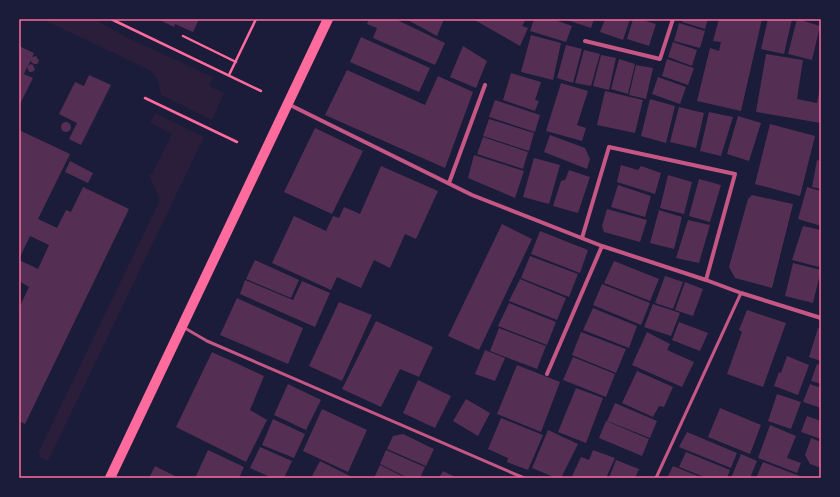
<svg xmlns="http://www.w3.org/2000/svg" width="840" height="497" font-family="Overpass,sans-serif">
	<rect width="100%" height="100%" fill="#1b1b3a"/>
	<path fill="#2a1e3b" d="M 42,19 L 94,19 L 124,36 L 213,77 L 209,86 L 224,93 L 212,120 L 161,95 L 158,80 L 151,71 Z
		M 155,113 L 204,137 L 48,461 C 42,459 38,457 39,451 L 160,200 L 149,175 L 152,174 L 172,134 L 150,123 Z"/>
	<path fill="#542f53" d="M 158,19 L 199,19 L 193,32 L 175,24 L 174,27 Z
		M 369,19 L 395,19 L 445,43 L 435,65 L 373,38 L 377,28 L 367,24 Z
		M 406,19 L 444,19 L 437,36 Z
		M 473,19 L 526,19 L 522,26 L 528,28 L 520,46 Z
		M 534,19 L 552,19 L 572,26 L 566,42 L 530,31 Z
		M 564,19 L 594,19 L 591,28 Z
		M 605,19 L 630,19 L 623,40 L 600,32 Z
		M 633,19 L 639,19 L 656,24 L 649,46 L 627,39 Z
		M 683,19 L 708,19 L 705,29 L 682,22 Z
		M 719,19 L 762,19 L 741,111 L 697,101 L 710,48 L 719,51 L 721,42 L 713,41 Z
		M 768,19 L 792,19 L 784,54 L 761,49 Z
		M 797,19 L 820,26 L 812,60 L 788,54 Z
		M 679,23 L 705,31 L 700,48 L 674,41 Z
		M 531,35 L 561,43 L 553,80 L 521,72 Z
		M 361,37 L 430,68 L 419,92 L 350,62 Z
		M 673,42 L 697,50 L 692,66 L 668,57 Z
		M 566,45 L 582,49 L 573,83 L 557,78 Z
		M 19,46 L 34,53 L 32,57 L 36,56 L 39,61 L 37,64 L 34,64 L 31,62 L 31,60 L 28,66 L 31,64 L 33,65 L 35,70 L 32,72 L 29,72 L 27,67 L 24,74 L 33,78 L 19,106 Z
		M 463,46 L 487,61 L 476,88 L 450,77 Z
		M 584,50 L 600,54 L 591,86 L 575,83 Z
		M 766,54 L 803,60 L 797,99 L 817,103 L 821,82 L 821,123 L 756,112 Z
		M 601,55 L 616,58 L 609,90 L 593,86 Z
		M 619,59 L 635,64 L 628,94 L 611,89 Z
		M 667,59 L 694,68 L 688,85 L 662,76 Z
		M 636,65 L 653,68 L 646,99 L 629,95 Z
		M 347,70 L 425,105 L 438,76 L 473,92 L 445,168 L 325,115 Z
		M 511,73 L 541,82 L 535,100 L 539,101 L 535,111 L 503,100 Z
		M 89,75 L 111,85 L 81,145 L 69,139 L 77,123 L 59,114 L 75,82 L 84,86 Z
		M 658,77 L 686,87 L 680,104 L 652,94 Z
		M 561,83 L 588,91 L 577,125 L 586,128 L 582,141 L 546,131 Z
		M 605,91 L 643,100 L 635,133 L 597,125 Z
		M 650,99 L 675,106 L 666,143 L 641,136 Z
		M 495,100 L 540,115 L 535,132 L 489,117 Z
		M 679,107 L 704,113 L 696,148 L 670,142 Z
		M 709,112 L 733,117 L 721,156 L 700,151 Z
		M 738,116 L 761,123 L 749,161 L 727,154 Z
		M 489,119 L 534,133 L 529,151 L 483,136 Z
		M61 127a5 5 0 1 1 10 0a5 5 0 1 1-10 0Z
		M 770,124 L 815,136 L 800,196 L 755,184 Z
		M 315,128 L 363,151 L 332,214 L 284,192 Z
		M 19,130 L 70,154 L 38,219 L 57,228 L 66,210 L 71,212 L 83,187 L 129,209 L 25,424 L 19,421 L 19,308 L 29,287 L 19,281 L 19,260 L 38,269 L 49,245 L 30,236 L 19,259 Z
		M 550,135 L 585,148 L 590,159 L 587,169 L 544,152 Z
		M 483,137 L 528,152 L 523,169 L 477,154 Z
		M 474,155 L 524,171 L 515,198 L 468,178 Z
		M 534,158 L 560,165 L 549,204 L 523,197 Z
		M 817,160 L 821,161 L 821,189 L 812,187 Z
		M 70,161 L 93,173 L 88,183 L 65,172 Z
		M 621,165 L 638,170 L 641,166 L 661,173 L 655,194 L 617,182 Z
		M 381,166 L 438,191 L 416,239 L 405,234 L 390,268 L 374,260 L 361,288 L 337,277 L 331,290 L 272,263 L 294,216 L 326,231 L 333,216 L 339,218 L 344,207 L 360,214 Z
		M 569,170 L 590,177 L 578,213 L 553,206 L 561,181 L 565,180 Z
		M 668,175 L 692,182 L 684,214 L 660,208 Z
		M 699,179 L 721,185 L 710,222 L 689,216 Z
		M 618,185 L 651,196 L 645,217 L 611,207 Z
		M 807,187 L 821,191 L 821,226 L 798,219 Z
		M 752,195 L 793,204 L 772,288 L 735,278 L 729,267 L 748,199 Z
		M 607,209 L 647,220 L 640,242 L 604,232 L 602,226 Z
		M 659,210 L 682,217 L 674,249 L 650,243 Z
		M 688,220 L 710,225 L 699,263 L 676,258 Z
		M 502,224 L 532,239 L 479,350 L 448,336 Z
		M 803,226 L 821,230 L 821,260 L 819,267 L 792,260 Z
		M 540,231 L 588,250 L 580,273 L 531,254 Z
		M 530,256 L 578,274 L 569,297 L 521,278 Z
		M 255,260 L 299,280 L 291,298 L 246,279 Z
		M 614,261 L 659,279 L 650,301 L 604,283 Z
		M 793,263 L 821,270 L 813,303 L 785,296 Z
		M 665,276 L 683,282 L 673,309 L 655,303 Z
		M 520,279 L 566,298 L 557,320 L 509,301 Z
		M 245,280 L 293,300 L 302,281 L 330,293 L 315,327 L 240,294 Z
		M 685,282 L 703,289 L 693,316 L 675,310 Z
		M 602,284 L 650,303 L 641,325 L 593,305 Z
		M 237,298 L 303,328 L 288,364 L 220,335 Z
		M 339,302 L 372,315 L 342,381 L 309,366 Z
		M 509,303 L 556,322 L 547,345 L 498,326 Z
		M 653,304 L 680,313 L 671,336 L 644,327 Z
		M 593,308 L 637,326 L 629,348 L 583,330 Z
		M 747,310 L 786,323 L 763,387 L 727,374 L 742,332 L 739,330 Z
		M 376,321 L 433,347 L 419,377 L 400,369 L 381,407 L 342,389 Z
		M 679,322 L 708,333 L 700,351 L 672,340 Z
		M 499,328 L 546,346 L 537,369 L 490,351 Z
		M 818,328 L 821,329 L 821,361 L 809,357 Z
		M 581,332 L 626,349 L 616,373 L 572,355 Z
		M 647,332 L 670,344 L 667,350 L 694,362 L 682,387 L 632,365 Z
		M 485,350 L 505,358 L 495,381 L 475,374 Z
		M 212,352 L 264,376 L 250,410 L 267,420 L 246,462 L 176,427 Z
		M 787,356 L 809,365 L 798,395 L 774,386 L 779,372 L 781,373 Z
		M 573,357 L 615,374 L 606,397 L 563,380 Z
		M 817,364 L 821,365 L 821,384 L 811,381 Z
		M 517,365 L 560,382 L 541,432 L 497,414 Z
		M 637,371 L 673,387 L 664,407 L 659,406 L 653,417 L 622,403 Z
		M 418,380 L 451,396 L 435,428 L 403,413 Z
		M 288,384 L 321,400 L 306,430 L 274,415 Z
		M 810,384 L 821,388 L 821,408 L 803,402 Z
		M 576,388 L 603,398 L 586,443 L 558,432 Z
		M 777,394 L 801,402 L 791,429 L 768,421 Z
		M 466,399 L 490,413 L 478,436 L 453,421 Z
		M 615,403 L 657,421 L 650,438 L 607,421 Z
		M 720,408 L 761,425 L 750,454 L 708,437 Z
		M 322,409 L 367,430 L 348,472 L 303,451 Z
		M 807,416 L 821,421 L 821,439 L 801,432 Z
		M 501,418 L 543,435 L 528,470 L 507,462 L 508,458 L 488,449 Z
		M 273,419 L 305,434 L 294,458 L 262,445 Z
		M 606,421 L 649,439 L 642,456 L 599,438 Z
		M 770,425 L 796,436 L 787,458 L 801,463 L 797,473 L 758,458 Z
		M 548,430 L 578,444 L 561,478 L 556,478 L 532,468 Z
		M 687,432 L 737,453 L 731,468 L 679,447 Z
		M 403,434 L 434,449 L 426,466 L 387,449 L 393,436 Z
		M 811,438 L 821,442 L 821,468 L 810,464 L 805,455 Z
		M 260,447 L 292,461 L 284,478 L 272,478 L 250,468 Z
		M 208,450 L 244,467 L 239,478 L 195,478 Z
		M 386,450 L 425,467 L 420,478 L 408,478 L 380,464 Z
		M 593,450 L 615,458 L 606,478 L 577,478 L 572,476 L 581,457 L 589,460 Z
		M 686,452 L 730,470 L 727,478 L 707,478 L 679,467 Z
		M 741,454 L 757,461 L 750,478 L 731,478 Z
		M 616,460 L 639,469 L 635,478 L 609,478 Z
		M 320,461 L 354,478 L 311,478 Z
		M 763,462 L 805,478 L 756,478 Z
		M 380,465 L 406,478 L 374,478 Z
		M 155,466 L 179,478 L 149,478 Z
		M 673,466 L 703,478 L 667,478 Z
		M 443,471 L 457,478 L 439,478 Z"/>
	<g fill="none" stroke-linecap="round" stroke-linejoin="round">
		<path stroke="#ff6b9d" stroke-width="2.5" d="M 111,19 L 261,91
			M 183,36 L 236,62
			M 229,75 L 256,19
			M 145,98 L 237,142"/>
		<path stroke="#c65784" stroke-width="3" d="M 183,327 L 207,341 L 524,478
			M 656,478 L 741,293"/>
		<path stroke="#c65784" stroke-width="4" d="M 585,41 L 660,59 L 673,19
			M 288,104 L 472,195 L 602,246 L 706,280 L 741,293 L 821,318
			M 449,183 L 485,85
			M 582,238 L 609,147 L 735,174 L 706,280
			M 547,374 L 602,246"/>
		<path stroke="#ff6b9d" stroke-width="10" d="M 110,478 L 328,19"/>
	</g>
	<rect width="840" height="497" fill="none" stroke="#1b1b3a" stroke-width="40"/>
	<rect x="20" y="20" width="800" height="457" fill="none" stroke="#ff6b9d" stroke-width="1.5"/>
</svg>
